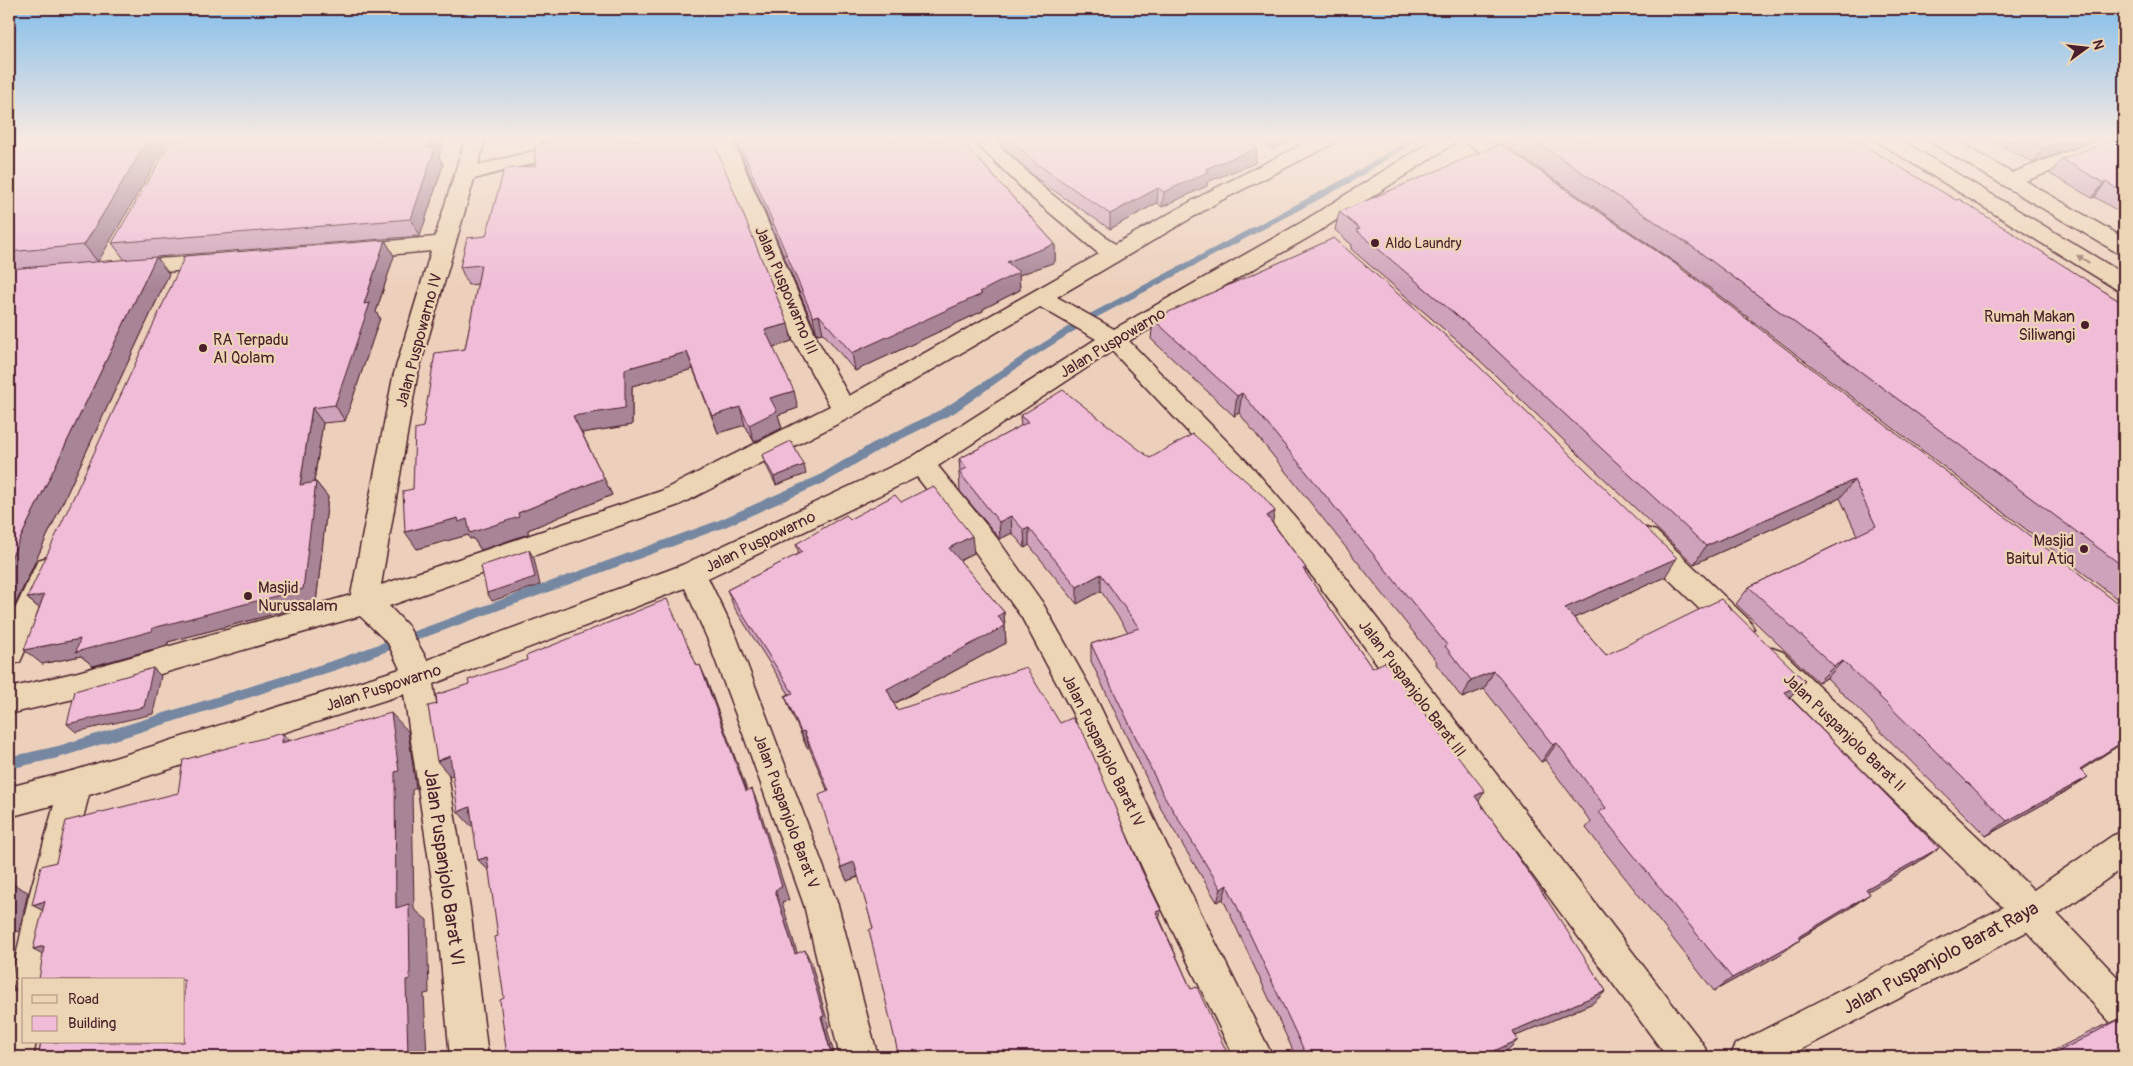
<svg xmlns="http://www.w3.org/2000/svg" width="2133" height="1066" font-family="Pangolin,sans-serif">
	<rect width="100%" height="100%" fill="#edd0bc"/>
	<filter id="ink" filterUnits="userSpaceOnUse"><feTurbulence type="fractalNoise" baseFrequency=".02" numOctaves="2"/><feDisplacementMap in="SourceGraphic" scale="10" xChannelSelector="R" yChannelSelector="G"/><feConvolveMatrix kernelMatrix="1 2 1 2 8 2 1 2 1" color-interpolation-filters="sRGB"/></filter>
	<g filter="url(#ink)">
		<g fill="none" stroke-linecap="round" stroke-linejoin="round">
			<path fill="#7487a1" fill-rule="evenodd" d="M 1408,140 L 1417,140 L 1348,184 L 1090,321 L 1030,359 L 954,413 L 879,450 L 826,482 L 725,527 L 336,670 L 58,758 L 9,769 L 9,757 L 58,746 L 335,660 L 717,521 L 818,476 L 871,444 L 946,407 L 1024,355 L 1084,317 L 1342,180 Z"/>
			<g stroke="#4a1f2b" stroke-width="3">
				<path id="street" d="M 465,140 L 485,140 L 478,165 L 577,140 L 609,140 L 606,144 L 474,179 L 417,377 L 381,585 L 661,491 L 830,406 L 794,341 L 713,140 L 733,140 L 818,341 L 849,396 L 1099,254 L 1031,197 L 973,140 L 994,140 L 1045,189 L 1115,244 L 1208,192 L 1311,140 L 1336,140 L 1333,144 L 1222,200 L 1057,297 L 1114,329 L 1302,222 L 1433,140 L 1456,140 L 1453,144 L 1318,232 L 1129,341 L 1254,469 L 1336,565 L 1703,1044 L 1709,1057 L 1667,1057 L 1316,581 L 1236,483 L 1112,351 L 938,466 L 996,537 L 1042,602 L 1095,696 L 1172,856 L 1273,1057 L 1234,1057 L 1148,880 L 1072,712 L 1022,618 L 976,553 L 917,477 L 708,578 L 737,638 L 838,905 L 878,1057 L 840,1057 L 804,905 L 742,731 L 707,638 L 685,588 L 433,684 L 470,908 L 488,1057 L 450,1057 L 436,908 L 404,694 L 89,795 L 62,900 L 47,980 L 24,980 L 24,1042 L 36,1042 L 33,1057 L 9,1057 L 9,999 L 11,993 L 16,991 L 11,980 L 28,900 L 54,805 L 9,817 L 9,787 L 76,770 L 400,669 L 388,643 L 360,616 L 78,698 L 9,714 L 9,688 L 78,672 L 351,595 L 393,377 L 431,251 L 353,258 L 345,256 L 342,251 L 345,246 L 353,244 L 435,237 ZM 1040,307 L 1096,339 L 912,457 L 682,565 L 427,660 L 408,626 L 389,606 L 679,505 L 853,416 Z
					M 1464,140 L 1487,140 L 1527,164 L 1530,168 L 1527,172 L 1520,174 L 1513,172 L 1467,144 Z
					M 2098,140 L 2124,141 L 2122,144 L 2018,184 L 2011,186 L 2004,184 L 2001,180 L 2004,176 Z
					M 218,255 L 226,257 L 229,262 L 226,267 L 126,275 L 118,273 L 115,268 L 118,263 L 126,261 Z
					M 1646,528 L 1656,531 L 1749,620 L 1754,629 L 1749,638 L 1739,641 L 1729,638 L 1636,547 L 1632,539 L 1636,531 Z
					M 48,557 L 58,560 L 62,568 L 20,662 L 9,665 L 9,622 L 38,560 Z
					M 1772,648 L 1783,652 L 2042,898 L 2124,984 L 2124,1028 L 2111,1023 L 2018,922 L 1761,670 L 1757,661 L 1761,652 Z"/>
			</g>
			<g stroke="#4a1f2b" stroke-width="3">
				<path id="secondary" d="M 2124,831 L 2124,867 L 2049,920 L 1787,1057 L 1730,1057 L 1736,1044 L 2025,896 L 2112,836 Z"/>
			</g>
			<g stroke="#4a1f2b" stroke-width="3">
				<path id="highway" d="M 1878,140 L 1901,140 L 2124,274 L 2124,291 L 2116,289 L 1881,144 Z
					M 1931,140 L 1955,140 L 2124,238 L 2124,254 L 2116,252 L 1934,144 Z"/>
			</g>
			<use href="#street" fill="#ecd5b5" fill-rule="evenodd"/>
			<use href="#secondary" fill="#ecd5b5" fill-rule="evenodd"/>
			<use href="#highway" fill="#ecd5b5" fill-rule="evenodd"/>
		</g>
		<path fill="#cea2ba" stroke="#4a1f2b" d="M 9,140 L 98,262 L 125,260 L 112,243 L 439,156 L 443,165 L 420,236 L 156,257 L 169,274 L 9,618 Z
			M 540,140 L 792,341 L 773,347 L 798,408 L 778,415 L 782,428 L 754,442 L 745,425 L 718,433 L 693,369 L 632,386 L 632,425 L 582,433 L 612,495 L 528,530 L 528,534 L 481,550 L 473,538 L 470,539 L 468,535 L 417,549 L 413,489 L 423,427 L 465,349 L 478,284 L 468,285 L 460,267 L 486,236 L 535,166 L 542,144 Z
			M 735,140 L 961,140 L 1055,244 L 1055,262 L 1019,275 L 1020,290 L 983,309 L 983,311 L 855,371 L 823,333 L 817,334 Z
			M 996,140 L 1249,140 L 1255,163 L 1207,182 L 1207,186 L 1162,207 L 1157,203 L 1110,229 L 1037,179 Z
			M 1259,140 L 1296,140 L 1272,149 Z
			M 1497,140 L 1854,140 L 2124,304 L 2124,604 L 1683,268 Z
			M 1992,140 L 2094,140 L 2033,163 Z
			M 2124,140 L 2124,212 L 2121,213 L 2095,197 L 2092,198 L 2050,174 L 2062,159 Z
			M 1339,212 L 2124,608 L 2124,609 L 2122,611 L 2124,613 L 2124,742 L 2081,770 L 2065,792 L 1986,836 L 1827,678 L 1818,682 L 1736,604 L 1749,587 L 1857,535 L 1840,498 L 1694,564 L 1475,356 L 1351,249 L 1352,245 L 1335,230 Z
			M 385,240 L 394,256 L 376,312 L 380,318 L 345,421 L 323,423 L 314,482 L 316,482 L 328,497 L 316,603 L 168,642 L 168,645 L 93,666 L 81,656 L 42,664 L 39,608 L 27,598 Z
			M 1153,319 L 1665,577 L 1574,618 L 1606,655 L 1805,681 L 1790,697 L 1939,848 L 1917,863 L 1868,891 L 1870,894 L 1850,908 L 1799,939 L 1781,954 L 1714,991 L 1586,828 L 1591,822 L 1545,760 L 1541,762 L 1484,689 L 1462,698 L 1436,664 L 1437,662 L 1239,413 L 1234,416 L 1151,339 Z
			M 1020,416 L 1150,458 L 1273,523 L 1306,568 L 1305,572 L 1372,668 L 1479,801 L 1606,991 L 1593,1003 L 1516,1036 L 1507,1051 L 1493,1057 L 1296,1057 L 1223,899 L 1217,902 L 1161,809 L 1091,661 L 1091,644 L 1128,632 L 1101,591 L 1077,604 L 1029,545 L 1025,548 L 1012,533 L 1000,539 L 960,491 L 959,472 L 960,472 L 959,459 L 1021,426 Z
			M 762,455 L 806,474 L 776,485 L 765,463 Z
			M 901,502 L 974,553 L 960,561 L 1004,612 L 1006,643 L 894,704 L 897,710 L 1160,919 L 1191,989 L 1229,1057 L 873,928 L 859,877 L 847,881 L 841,867 L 828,792 L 809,747 L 807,748 L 791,712 L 785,696 L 789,694 L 734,607 L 727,590 L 799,554 L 796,544 L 850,519 Z
			M 2124,972 L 2124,978 L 2120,974 Z
			M 2124,1017 L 2124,1057 L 2041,1057 L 2096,1029 Z"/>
		<path fill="#a88497" stroke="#4a1f2b" d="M 148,140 L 169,140 L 98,262 L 84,245 Z
			M 431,140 L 444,140 L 439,156 L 443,165 L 420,236 L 411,219 Z
			M 540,140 L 571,140 L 543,147 Z
			M 1273,140 L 1296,140 L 1272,149 Z
			M 2067,140 L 2094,140 L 2033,163 L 2043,148 Z
			M 1257,148 L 1255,163 L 1207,182 L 1207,186 L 1162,207 L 1164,192 L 1205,169 Z
			M 2106,182 L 2095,197 L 2092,198 L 2104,183 Z
			M 1158,188 L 1157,203 L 1110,229 L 1110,214 Z
			M 385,240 L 394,256 L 376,312 L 380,318 L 345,421 L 335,405 L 364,304 Z
			M 1055,244 L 1055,262 L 1019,275 L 1020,290 L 983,309 L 983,311 L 855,371 L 852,353 L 980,292 L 1007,262 Z
			M 156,257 L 169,274 L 9,618 L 9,562 Z
			M 819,315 L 823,333 L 817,334 L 813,317 Z
			M 788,324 L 792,341 L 770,348 L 765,330 Z
			M 687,352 L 693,369 L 632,386 L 632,425 L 581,433 L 573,416 L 625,369 Z
			M 794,391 L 798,408 L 778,415 L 782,428 L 754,442 L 749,425 L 770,398 Z
			M 1242,393 L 1239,413 L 1234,416 L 1237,396 Z
			M 740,407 L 745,425 L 718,433 L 712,416 Z
			M 312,408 L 323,423 L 311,500 L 300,485 Z
			M 804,465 L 806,474 L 776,485 L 774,477 Z
			M 604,478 L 612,495 L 528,530 L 528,534 L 481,550 L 473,538 L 470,539 L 468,535 L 417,549 L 405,532 L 458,518 L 467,519 L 518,513 Z
			M 1854,480 L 1840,498 L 1694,564 L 1706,546 Z
			M 316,482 L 328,497 L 316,603 L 168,642 L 168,645 L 93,666 L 81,656 L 42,664 L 24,650 L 80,639 L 153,628 Z
			M 1275,511 L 1271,529 L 1267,516 Z
			M 1011,516 L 1012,533 L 1000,539 L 999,522 Z
			M 1029,528 L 1029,545 L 1025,548 L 1024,530 Z
			M 972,536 L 974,553 L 951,565 L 949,548 Z
			M 529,550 L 534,558 L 540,585 L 492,601 L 487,593 Z
			M 1677,558 L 1665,577 L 1554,627 L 1565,608 Z
			M 1101,574 L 1101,591 L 1077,604 L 1077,587 Z
			M 44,595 L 44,612 L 27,598 Z
			M 1004,612 L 1006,643 L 891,705 L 887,689 Z
			M 1843,661 L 1827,678 L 1818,682 L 1834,666 Z
			M 700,665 L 707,681 L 753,806 L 746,791 Z
			M 153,668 L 161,676 L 153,714 L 76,732 L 67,724 Z
			M 1494,671 L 1484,689 L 1462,698 L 1471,680 Z
			M 1805,681 L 1788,699 L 1785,692 Z
			M 391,713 L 408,731 L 416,788 L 412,790 L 414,909 L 427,920 L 429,993 L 424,994 L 427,1057 L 408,1057 L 396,908 Z
			M 804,731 L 809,747 L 807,748 L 801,732 Z
			M 282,733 L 301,751 L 281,743 Z
			M 2124,741 L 2124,742 L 2058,785 L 2080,769 Z
			M 1557,743 L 1545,760 L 1541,762 L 1553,745 Z
			M 450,756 L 463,771 L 450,776 L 437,761 Z
			M 2088,777 L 2065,792 L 1986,836 L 2007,821 Z
			M 752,789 L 758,804 L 789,900 L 782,902 L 801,966 L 795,954 L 775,890 Z
			M 1485,791 L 1475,807 L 1475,796 Z
			M 470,807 L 483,821 L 471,826 L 458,812 Z
			M 1939,848 L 1917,863 L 1846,904 L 1866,889 Z
			M 487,857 L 491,873 L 478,860 Z
			M 854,862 L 859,876 L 847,881 L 841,867 Z
			M 9,882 L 28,892 L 19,931 L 9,934 Z
			M 1227,885 L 1223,899 L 1217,902 L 1221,889 Z
			M 1870,894 L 1850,908 L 1778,951 L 1798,937 Z
			M 45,901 L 60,920 L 32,905 Z
			M 1161,910 L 1159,923 L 1156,912 Z
			M 1800,940 L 1781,954 L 1714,991 L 1732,978 Z
			M 44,946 L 62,964 L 33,949 Z
			M 805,950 L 811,962 L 829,1027 L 827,1028 L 835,1057 L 832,1057 Z
			M 1606,991 L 1593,1003 L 1502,1042 L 1513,1031 Z
			M 1518,1040 L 1507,1051 L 1493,1057 L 1481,1057 Z"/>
		<path fill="#f0bcd8" stroke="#4a1f2b" d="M 9,140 L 148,140 L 84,245 L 9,252 Z
			M 172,140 L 431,140 L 428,148 L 435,148 L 411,219 L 112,243 Z
			M 558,140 L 713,140 L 788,324 L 765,330 L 794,391 L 770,398 L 777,411 L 749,425 L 740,407 L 712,416 L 687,352 L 625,369 L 625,408 L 573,416 L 604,478 L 518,513 L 519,517 L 470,533 L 467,519 L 459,522 L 458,518 L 405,532 L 403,491 L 413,489 L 415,429 L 423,427 L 435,353 L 465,349 L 481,265 L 460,267 L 467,238 L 486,236 L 504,169 L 535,166 L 535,145 Z
			M 738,140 L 961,140 L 1055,244 L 1007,262 L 1019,272 L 980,292 L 982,294 L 852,353 L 819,315 L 813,317 Z
			M 1011,140 L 1249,140 L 1257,148 L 1205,169 L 1208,172 L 1164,192 L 1158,188 L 1110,214 L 1037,164 Z
			M 1534,140 L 1854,140 L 1956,200 L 1959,199 L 2124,304 L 2124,567 L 1694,248 Z
			M 2028,140 L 2067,140 L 2043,148 Z
			M 2112,140 L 2124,140 L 2124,193 L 2106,182 L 2104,183 L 2062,159 Z
			M 1500,144 L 1674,263 L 2124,608 L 2124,609 L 2119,609 L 2124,613 L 2124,741 L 2080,769 L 2088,777 L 2007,821 L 1843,661 L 1834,666 L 1749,587 L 1876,526 L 1854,480 L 1706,546 L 1482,337 L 1356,230 L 1360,229 L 1339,212 Z
			M 1334,238 L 1462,350 L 1677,558 L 1565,608 L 1606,655 L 1721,599 L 1805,681 L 1785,692 L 1793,701 L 1939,848 L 1866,889 L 1870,894 L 1798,937 L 1800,940 L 1732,978 L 1599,812 L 1606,808 L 1557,743 L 1553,745 L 1494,671 L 1471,680 L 1445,646 L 1447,645 L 1242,393 L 1237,396 L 1153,319 Z
			M 385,240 L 364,304 L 370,303 L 335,405 L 312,408 L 300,485 L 316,482 L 303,589 L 153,628 L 152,631 L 76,652 L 80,639 L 24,650 L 44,595 L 27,598 L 185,256 Z
			M 156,257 L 9,562 L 9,269 Z
			M 1063,390 L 1150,458 L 1193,434 L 1263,496 L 1275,511 L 1267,516 L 1306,568 L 1303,569 L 1372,668 L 1385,662 L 1485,791 L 1475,796 L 1540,889 L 1606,991 L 1513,1031 L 1518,1040 L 1481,1057 L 1307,1057 L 1227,885 L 1221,889 L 1163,794 L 1091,644 L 1139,628 L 1101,574 L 1077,587 L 1029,528 L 1024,530 L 1011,516 L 999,522 L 959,472 L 967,468 L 959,459 L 1028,422 L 1020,416 Z
			M 791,441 L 804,465 L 774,477 L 762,455 Z
			M 933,486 L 972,536 L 949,548 L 1004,612 L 998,616 L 1005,626 L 887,689 L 897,710 L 1026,667 L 1060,723 L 1072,718 L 1084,734 L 1142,871 L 1161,910 L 1156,912 L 1191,989 L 1197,987 L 1229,1057 L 899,1057 L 869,930 L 873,928 L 854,862 L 841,867 L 819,795 L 829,791 L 804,731 L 801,732 L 785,696 L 793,693 L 727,590 L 802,552 L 796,544 L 846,515 L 850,519 L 895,495 L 901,502 Z
			M 529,550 L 535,577 L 487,593 L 481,566 Z
			M 667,599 L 697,666 L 700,665 L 746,791 L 752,789 L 782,887 L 775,890 L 795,954 L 805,950 L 824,1016 L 821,1017 L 832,1057 L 507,1057 L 500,1000 L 504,998 L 495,937 L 498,936 L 487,857 L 478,860 L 470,807 L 458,812 L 450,756 L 437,761 L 428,706 L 437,704 L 436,695 L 469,684 L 468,680 L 527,660 L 526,656 Z
			M 153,668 L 144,707 L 67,724 L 75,691 Z
			M 391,713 L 399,771 L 395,772 L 396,908 L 409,904 L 410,979 L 406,980 L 408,1057 L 38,1057 L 41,1042 L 184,1042 L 184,980 L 39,980 L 44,946 L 33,949 L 45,901 L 32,905 L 41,866 L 56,862 L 66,821 L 178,793 L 183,760 L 282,733 L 281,743 Z
			M 2124,1017 L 2124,1057 L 2057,1057 L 2054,1054 Z"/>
		<defs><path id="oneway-solid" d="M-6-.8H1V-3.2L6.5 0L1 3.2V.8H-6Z" transform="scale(1.25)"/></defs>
		<use fill="#9b7a70" href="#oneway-solid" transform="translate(2083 259) rotate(-149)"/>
	</g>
	<linearGradient id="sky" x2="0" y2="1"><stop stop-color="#85beeb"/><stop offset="0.48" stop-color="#f7eae1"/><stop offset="1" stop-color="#f7eae1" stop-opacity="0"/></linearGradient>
	<rect width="2133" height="289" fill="url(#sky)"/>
	<g fill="#4a1f2b" stroke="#ecd5b5" stroke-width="2">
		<circle cx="1375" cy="243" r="5"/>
		<circle cx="2085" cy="325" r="5"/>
		<circle cx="203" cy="348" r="5"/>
		<circle cx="2084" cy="549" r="5"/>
		<circle cx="248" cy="596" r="5"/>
	</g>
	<g text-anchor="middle" stroke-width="4.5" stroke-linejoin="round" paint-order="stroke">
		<g font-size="14" fill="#4a1f2b" stroke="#ecd5b5" text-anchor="start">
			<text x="1385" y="248">Aldo Laundry</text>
		</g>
		<g font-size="16" fill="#4a1f2b" stroke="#ecd5b5">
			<text transform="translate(787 290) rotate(67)" y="6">Jalan Puspowarno III</text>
			<text transform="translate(418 340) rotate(-75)" y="6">Jalan Puspowarno IV</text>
			<text transform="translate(1112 342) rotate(-31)" y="6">Jalan Puspowarno</text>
			<text transform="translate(760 541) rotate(-26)" y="6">Jalan Puspowarno</text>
			<text transform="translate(383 687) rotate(-18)" y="6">Jalan Puspowarno</text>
			<text transform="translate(1413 688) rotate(53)" y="6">Jalan Puspanjolo Barat III</text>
			<text transform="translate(1845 732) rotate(44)" y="6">Jalan Puspanjolo Barat II</text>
			<text transform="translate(1104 750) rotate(64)" y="6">Jalan Puspanjolo Barat IV</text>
			<text transform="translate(787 811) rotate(70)" y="6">Jalan Puspanjolo Barat V</text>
		</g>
		<g font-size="16" fill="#4a1f2b" stroke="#ecd5b5" text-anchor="end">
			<text x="2075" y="322">Rumah Makan<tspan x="2075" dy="18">Siliwangi</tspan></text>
			<text x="213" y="345" text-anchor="start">RA Terpadu<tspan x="213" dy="18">Al Qolam</tspan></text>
			<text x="2074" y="546">Masjid<tspan x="2074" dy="18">Baitul Atiq</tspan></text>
			<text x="258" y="593" text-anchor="start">Masjid<tspan x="258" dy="18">Nurussalam</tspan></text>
		</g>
		<g font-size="19" fill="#4a1f2b" stroke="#ecd5b5">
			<text transform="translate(445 867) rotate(82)" y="7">Jalan Puspanjolo Barat VI</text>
			<text transform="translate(1940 957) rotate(-28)" y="7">Jalan Puspanjolo Barat Raya</text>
		</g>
	</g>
	<rect width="2133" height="1066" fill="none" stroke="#ecd5b5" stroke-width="30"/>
	<rect x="15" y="15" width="2103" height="1036" fill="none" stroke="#4a1f2b" stroke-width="2" filter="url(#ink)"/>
	<rect x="22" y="978" width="162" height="65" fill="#ecd5b5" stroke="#ab8c7e"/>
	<rect x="32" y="995" width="25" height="8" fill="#ecd5b5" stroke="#ab8c7e"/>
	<text x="68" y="1004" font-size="15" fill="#4a1f2b">Road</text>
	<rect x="32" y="1016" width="25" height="15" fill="#f0bcd8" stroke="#ab8c7e"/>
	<text x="68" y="1028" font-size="15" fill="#4a1f2b">Building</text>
	<g transform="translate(2086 48) rotate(75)" stroke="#ecd5b5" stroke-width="4" paint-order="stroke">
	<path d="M0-4L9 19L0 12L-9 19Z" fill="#4a1f2b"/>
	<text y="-8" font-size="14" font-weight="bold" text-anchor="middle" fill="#4a1f2b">N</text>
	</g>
</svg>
